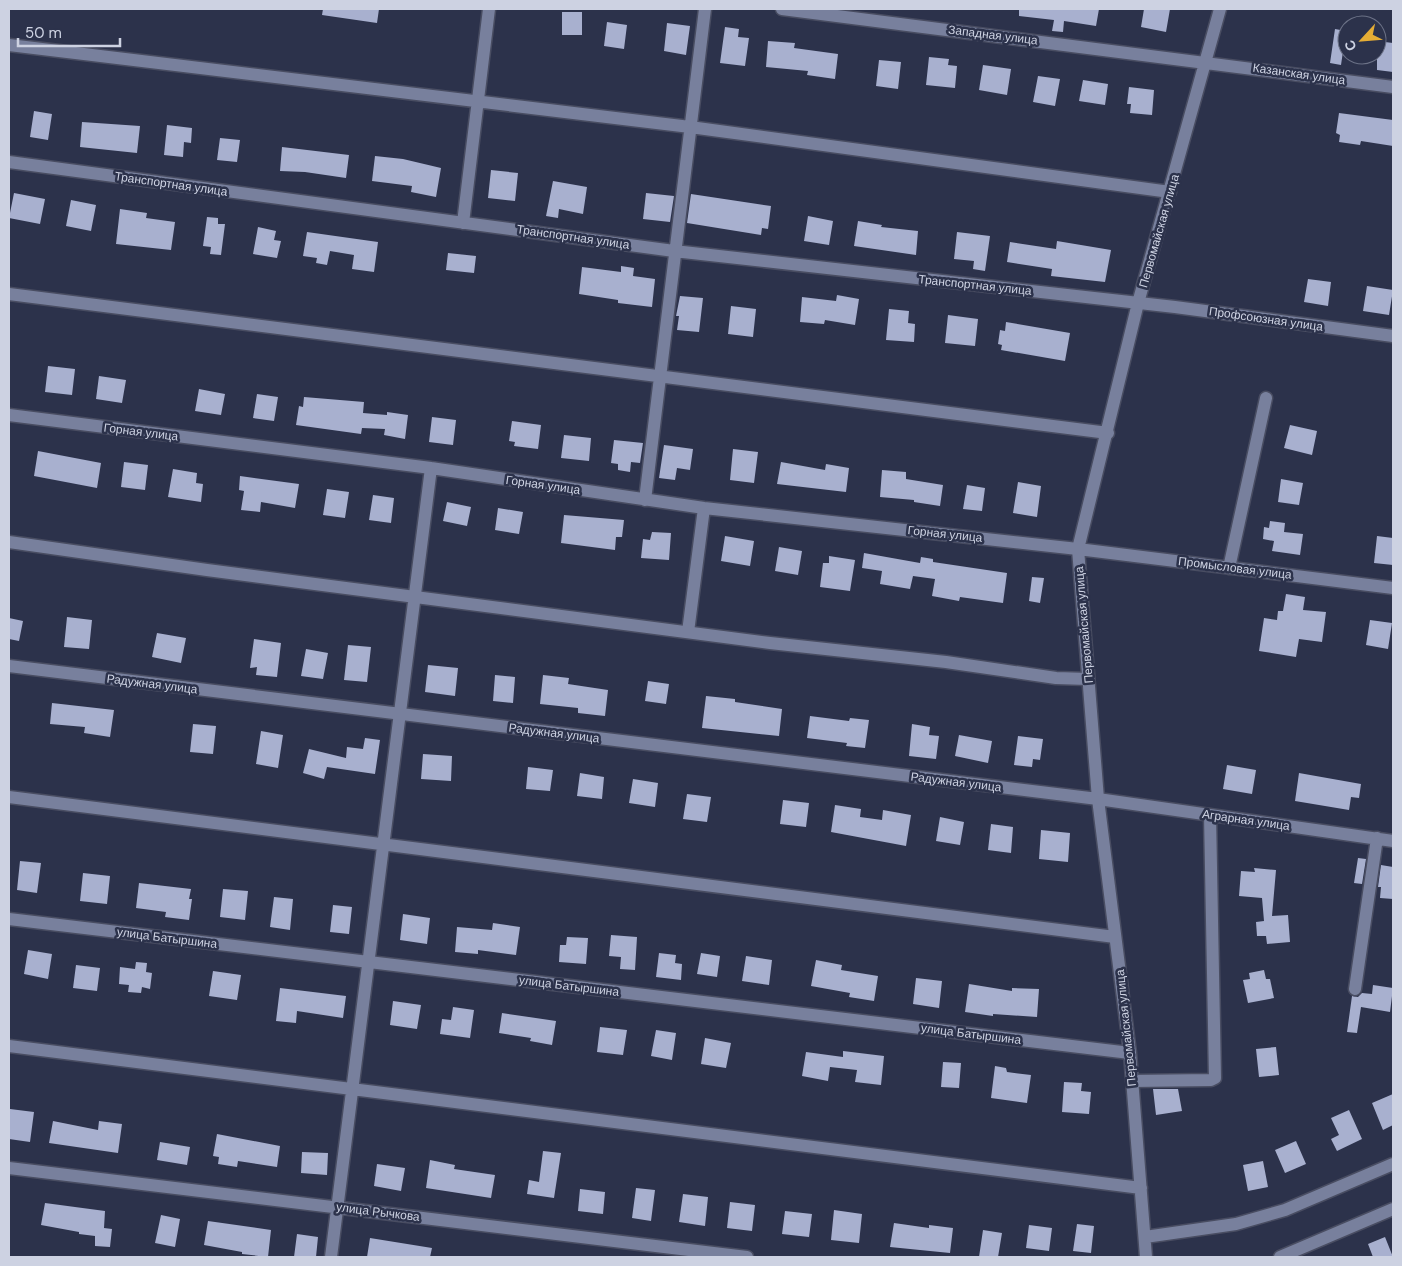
<svg xmlns="http://www.w3.org/2000/svg" width="1402" height="1266" font-family="'DM Sans',sans-serif">
	<rect width="100%" height="100%" fill="#2c324b"/>
	<path fill="#a8b0cf" d="M 323,9 L 379,9 L 377,23 L 322,15 Z
		M 1019,9 L 1099,9 L 1096,26 L 1064,21 L 1063,32 L 1052,31 L 1054,20 L 1019,16 Z
		M 1144,9 L 1170,9 L 1166,32 L 1141,27 Z
		M 562,12 L 582,12 L 582,35 L 562,35 Z
		M 607,22 L 627,25 L 624,49 L 604,46 Z
		M 667,23 L 690,26 L 686,55 L 664,51 Z
		M 725,27 L 739,29 L 738,37 L 749,38 L 745,66 L 720,63 Z
		M 1335,29 L 1346,31 L 1341,65 L 1330,63 Z
		M 768,41 L 795,43 L 794,48 L 838,54 L 835,79 L 807,75 L 808,71 L 766,67 Z
		M 1377,41 L 1393,43 L 1393,72 L 1377,70 Z
		M 929,57 L 949,59 L 948,65 L 957,66 L 955,88 L 926,85 Z
		M 879,60 L 901,62 L 898,89 L 876,86 Z
		M 983,65 L 1011,69 L 1007,95 L 979,90 Z
		M 1038,76 L 1060,79 L 1055,106 L 1033,102 Z
		M 1083,80 L 1108,84 L 1105,105 L 1079,101 Z
		M 1129,87 L 1154,90 L 1152,115 L 1130,113 L 1131,104 L 1127,104 Z
		M 34,111 L 52,114 L 48,140 L 30,137 Z
		M 1339,113 L 1393,120 L 1393,146 L 1361,141 L 1360,145 L 1339,142 L 1340,135 L 1336,133 Z
		M 82,122 L 140,126 L 137,153 L 80,147 Z
		M 167,125 L 192,128 L 191,143 L 184,142 L 183,157 L 164,155 Z
		M 220,138 L 240,140 L 237,162 L 217,160 Z
		M 282,147 L 349,155 L 346,178 L 305,172 L 280,171 Z
		M 375,156 L 403,159 L 441,168 L 436,197 L 411,192 L 412,186 L 372,181 Z
		M 491,170 L 518,173 L 515,201 L 488,198 Z
		M 553,181 L 587,187 L 583,214 L 559,209 L 558,218 L 546,216 Z
		M 14,193 L 45,199 L 40,224 L 9,218 Z
		M 646,193 L 674,196 L 670,222 L 643,219 Z
		M 691,194 L 771,206 L 768,229 L 762,228 L 761,235 L 687,223 Z
		M 71,200 L 96,205 L 91,231 L 66,226 Z
		M 120,209 L 147,213 L 146,218 L 175,222 L 171,250 L 116,244 Z
		M 808,216 L 833,221 L 829,245 L 804,241 Z
		M 207,217 L 218,218 L 218,224 L 225,224 L 221,255 L 210,254 L 211,247 L 203,246 Z
		M 858,221 L 882,225 L 881,227 L 918,231 L 916,255 L 854,246 Z
		M 258,227 L 276,231 L 274,240 L 281,241 L 277,258 L 253,254 Z
		M 307,232 L 378,242 L 374,272 L 352,269 L 354,255 L 330,251 L 327,265 L 316,263 L 317,258 L 303,256 Z
		M 957,232 L 990,236 L 985,271 L 973,269 L 974,261 L 954,259 Z
		M 1057,241 L 1111,250 L 1105,282 L 1051,276 L 1052,269 L 1007,262 L 1010,242 L 1056,249 Z
		M 448,253 L 476,256 L 474,273 L 446,270 Z
		M 621,266 L 634,268 L 633,276 L 655,279 L 652,307 L 618,303 L 618,300 L 579,294 L 582,267 L 621,272 Z
		M 1308,279 L 1331,282 L 1328,306 L 1304,302 Z
		M 1367,286 L 1393,290 L 1389,315 L 1363,311 Z
		M 837,295 L 859,299 L 855,325 L 825,320 L 824,324 L 800,322 L 802,297 L 836,301 Z
		M 680,296 L 703,298 L 699,332 L 677,330 L 679,316 L 676,316 Z
		M 731,306 L 756,309 L 753,337 L 728,334 Z
		M 889,309 L 909,311 L 908,323 L 915,324 L 914,342 L 886,340 Z
		M 948,315 L 978,319 L 975,346 L 945,343 Z
		M 1006,322 L 1070,333 L 1065,361 L 1001,350 L 1002,345 L 998,344 L 1000,330 L 1005,331 Z
		M 48,366 L 75,369 L 72,395 L 45,392 Z
		M 99,376 L 126,380 L 122,403 L 96,399 Z
		M 199,389 L 225,394 L 221,415 L 195,411 Z
		M 257,394 L 278,397 L 274,421 L 253,418 Z
		M 304,397 L 364,402 L 363,413 L 387,415 L 387,412 L 408,415 L 405,439 L 384,435 L 385,429 L 362,428 L 361,434 L 296,425 L 299,406 L 303,407 Z
		M 432,417 L 456,420 L 453,445 L 429,442 Z
		M 512,421 L 541,425 L 538,449 L 514,446 L 515,442 L 509,441 Z
		M 1290,425 L 1317,431 L 1312,455 L 1284,448 Z
		M 564,435 L 591,438 L 589,461 L 561,458 Z
		M 614,440 L 643,443 L 640,463 L 631,462 L 630,472 L 618,470 L 618,464 L 611,463 Z
		M 664,445 L 693,449 L 690,470 L 677,468 L 675,480 L 659,478 Z
		M 733,449 L 758,452 L 754,483 L 730,480 Z
		M 38,451 L 101,463 L 97,488 L 34,476 Z
		M 124,462 L 148,465 L 145,490 L 121,487 Z
		M 781,462 L 825,470 L 826,464 L 849,468 L 846,492 L 777,484 Z
		M 173,469 L 197,473 L 196,483 L 203,484 L 201,502 L 168,497 Z
		M 882,470 L 906,472 L 906,479 L 943,485 L 940,506 L 914,502 L 914,500 L 880,497 Z
		M 240,476 L 299,484 L 295,508 L 261,502 L 260,512 L 241,510 L 244,491 L 239,490 Z
		M 1281,479 L 1303,483 L 1299,505 L 1278,502 Z
		M 1018,482 L 1041,486 L 1037,517 L 1013,513 Z
		M 967,485 L 985,488 L 982,511 L 963,509 Z
		M 327,489 L 349,492 L 345,518 L 323,515 Z
		M 373,495 L 394,498 L 391,523 L 369,520 Z
		M 447,502 L 471,507 L 467,526 L 443,521 Z
		M 498,508 L 523,512 L 519,534 L 495,530 Z
		M 564,515 L 624,520 L 622,537 L 616,537 L 615,550 L 561,543 Z
		M 1270,521 L 1285,523 L 1284,532 L 1303,534 L 1300,555 L 1272,551 L 1274,541 L 1263,539 L 1264,527 L 1269,528 Z
		M 652,532 L 671,533 L 669,560 L 641,558 L 643,539 L 650,540 Z
		M 725,536 L 754,541 L 750,566 L 721,561 Z
		M 1377,536 L 1393,538 L 1393,565 L 1374,563 Z
		M 779,547 L 802,551 L 798,575 L 775,571 Z
		M 864,553 L 920,563 L 921,557 L 933,559 L 933,562 L 1007,573 L 1003,603 L 960,597 L 959,601 L 932,596 L 935,579 L 913,576 L 910,589 L 880,584 L 882,571 L 862,568 Z
		M 829,556 L 855,560 L 850,591 L 820,587 L 823,563 L 829,563 Z
		M 1032,577 L 1044,578 L 1040,603 L 1029,601 Z
		M 1286,594 L 1305,597 L 1303,610 L 1326,612 L 1322,642 L 1299,639 L 1296,657 L 1259,651 L 1264,618 L 1277,620 L 1278,611 L 1283,611 Z
		M 67,617 L 92,620 L 89,649 L 64,647 Z
		M 9,618 L 23,621 L 19,641 L 9,639 Z
		M 1370,620 L 1392,623 L 1388,649 L 1366,645 Z
		M 157,633 L 186,638 L 181,663 L 152,657 Z
		M 254,639 L 281,643 L 277,677 L 256,675 L 257,667 L 250,668 Z
		M 348,645 L 371,647 L 367,682 L 344,680 Z
		M 306,649 L 328,653 L 323,679 L 301,676 Z
		M 428,665 L 458,668 L 455,696 L 425,692 Z
		M 495,675 L 515,677 L 513,703 L 493,701 Z
		M 543,675 L 569,678 L 568,684 L 608,690 L 605,716 L 578,713 L 578,708 L 540,704 Z
		M 648,681 L 669,684 L 666,704 L 645,701 Z
		M 706,696 L 735,699 L 735,702 L 782,709 L 779,736 L 702,728 Z
		M 52,703 L 114,710 L 110,737 L 84,733 L 85,727 L 50,724 Z
		M 810,716 L 849,721 L 850,718 L 869,720 L 865,748 L 846,746 L 847,743 L 807,738 Z
		M 193,724 L 216,726 L 213,754 L 190,752 Z
		M 912,724 L 930,727 L 929,735 L 939,736 L 936,759 L 909,756 Z
		M 261,731 L 283,735 L 278,768 L 256,764 Z
		M 959,735 L 992,741 L 988,763 L 955,756 Z
		M 1018,736 L 1043,739 L 1040,760 L 1033,759 L 1032,767 L 1014,765 Z
		M 365,738 L 380,740 L 375,774 L 327,767 L 324,779 L 303,773 L 309,749 L 346,758 L 347,747 L 363,749 Z
		M 423,754 L 452,756 L 451,781 L 421,779 Z
		M 1227,765 L 1256,770 L 1252,794 L 1223,789 Z
		M 528,767 L 553,770 L 550,791 L 526,789 Z
		M 580,773 L 604,777 L 602,799 L 577,796 Z
		M 1299,773 L 1361,784 L 1359,798 L 1351,797 L 1349,810 L 1295,801 Z
		M 633,779 L 658,783 L 655,807 L 629,803 Z
		M 687,794 L 711,797 L 707,822 L 683,819 Z
		M 783,800 L 809,803 L 806,827 L 780,824 Z
		M 835,805 L 861,809 L 860,817 L 882,820 L 883,810 L 911,815 L 906,846 L 831,832 Z
		M 940,817 L 964,822 L 960,845 L 936,841 Z
		M 991,824 L 1013,827 L 1011,853 L 988,850 Z
		M 1041,830 L 1070,833 L 1068,862 L 1039,859 Z
		M 1358,858 L 1366,859 L 1362,884 L 1354,883 Z
		M 20,861 L 41,863 L 37,893 L 17,890 Z
		M 1381,865 L 1393,867 L 1393,899 L 1380,898 L 1381,887 L 1378,887 Z
		M 1254,868 L 1276,870 L 1272,916 L 1288,915 L 1290,942 L 1267,944 L 1266,936 L 1257,936 L 1256,922 L 1264,921 L 1262,898 L 1239,896 L 1241,871 L 1255,872 Z
		M 83,873 L 110,876 L 107,904 L 80,901 Z
		M 139,883 L 191,889 L 189,899 L 192,899 L 189,920 L 165,917 L 166,912 L 136,908 Z
		M 223,889 L 248,891 L 245,920 L 220,917 Z
		M 274,897 L 293,899 L 290,930 L 270,927 Z
		M 333,905 L 352,907 L 349,934 L 330,932 Z
		M 403,914 L 430,918 L 427,944 L 400,940 Z
		M 493,923 L 520,927 L 516,955 L 478,950 L 478,954 L 455,952 L 457,927 L 492,930 Z
		M 611,935 L 637,937 L 635,970 L 620,969 L 621,957 L 609,956 Z
		M 567,937 L 588,938 L 586,964 L 559,962 L 560,945 L 566,945 Z
		M 28,950 L 52,954 L 48,979 L 24,974 Z
		M 659,953 L 676,955 L 675,963 L 682,964 L 681,980 L 656,977 Z
		M 701,953 L 720,956 L 717,977 L 697,974 Z
		M 746,956 L 772,960 L 769,985 L 742,981 Z
		M 816,960 L 842,965 L 841,970 L 878,976 L 874,1001 L 849,997 L 850,993 L 811,986 Z
		M 136,962 L 147,963 L 146,972 L 152,973 L 150,989 L 142,987 L 141,993 L 128,992 L 129,985 L 119,984 L 120,967 L 135,969 Z
		M 76,965 L 100,968 L 97,991 L 73,988 Z
		M 1264,970 L 1266,979 L 1270,979 L 1274,998 L 1248,1003 L 1243,980 L 1250,979 L 1249,973 Z
		M 213,971 L 241,975 L 237,1000 L 209,996 Z
		M 916,978 L 942,981 L 939,1008 L 913,1004 Z
		M 969,984 L 1012,991 L 1012,988 L 1039,989 L 1037,1017 L 993,1014 L 993,1016 L 965,1012 Z
		M 1373,985 L 1393,988 L 1390,1012 L 1361,1007 L 1357,1033 L 1347,1032 L 1352,996 L 1358,997 L 1362,993 L 1372,994 Z
		M 280,988 L 346,996 L 343,1018 L 297,1011 L 296,1023 L 276,1021 Z
		M 393,1001 L 421,1005 L 417,1029 L 390,1025 Z
		M 453,1007 L 474,1010 L 470,1038 L 440,1034 L 442,1019 L 451,1020 Z
		M 502,1013 L 556,1021 L 552,1045 L 530,1041 L 531,1038 L 499,1033 Z
		M 600,1027 L 627,1030 L 623,1055 L 597,1052 Z
		M 656,1030 L 676,1033 L 672,1060 L 651,1056 Z
		M 705,1038 L 731,1043 L 726,1068 L 701,1064 Z
		M 1276,1047 L 1279,1075 L 1259,1077 L 1256,1049 Z
		M 843,1051 L 884,1056 L 881,1085 L 855,1082 L 857,1070 L 830,1067 L 828,1081 L 802,1076 L 806,1052 L 843,1057 Z
		M 943,1062 L 961,1063 L 959,1088 L 941,1087 Z
		M 995,1066 L 1006,1068 L 1007,1072 L 1031,1075 L 1027,1103 L 991,1098 Z
		M 1064,1082 L 1082,1083 L 1081,1091 L 1091,1092 L 1089,1114 L 1062,1112 Z
		M 1153,1089 L 1178,1089 L 1182,1111 L 1156,1115 Z
		M 1393,1094 L 1393,1125 L 1383,1130 L 1372,1103 Z
		M 10,1109 L 34,1112 L 30,1142 L 9,1139 Z
		M 1349,1110 L 1362,1139 L 1337,1151 L 1331,1139 L 1339,1135 L 1331,1118 Z
		M 53,1121 L 98,1130 L 99,1121 L 122,1124 L 118,1153 L 49,1143 Z
		M 217,1134 L 280,1146 L 277,1167 L 238,1161 L 237,1167 L 218,1164 L 219,1157 L 213,1156 Z
		M 1296,1141 L 1306,1164 L 1285,1173 L 1275,1150 Z
		M 160,1142 L 190,1147 L 187,1165 L 157,1160 Z
		M 543,1151 L 561,1153 L 554,1198 L 527,1194 L 529,1180 L 539,1182 Z
		M 302,1152 L 328,1153 L 327,1175 L 301,1173 Z
		M 430,1160 L 455,1165 L 454,1169 L 495,1175 L 491,1198 L 426,1188 Z
		M 1263,1161 L 1268,1187 L 1248,1191 L 1243,1165 Z
		M 377,1164 L 405,1168 L 401,1191 L 374,1186 Z
		M 636,1188 L 655,1190 L 651,1221 L 632,1218 Z
		M 580,1189 L 605,1192 L 603,1214 L 578,1211 Z
		M 683,1194 L 708,1197 L 705,1226 L 679,1222 Z
		M 730,1202 L 755,1205 L 752,1231 L 727,1228 Z
		M 45,1203 L 105,1211 L 104,1228 L 112,1229 L 110,1247 L 95,1246 L 95,1236 L 79,1234 L 79,1232 L 41,1225 Z
		M 834,1210 L 862,1214 L 859,1243 L 831,1240 Z
		M 785,1211 L 812,1214 L 809,1237 L 782,1234 Z
		M 161,1215 L 180,1219 L 175,1247 L 155,1243 Z
		M 208,1221 L 271,1230 L 268,1257 L 242,1254 L 242,1252 L 204,1245 Z
		M 894,1223 L 929,1228 L 929,1225 L 953,1228 L 950,1253 L 890,1247 Z
		M 1077,1224 L 1094,1226 L 1091,1253 L 1073,1251 Z
		M 1029,1225 L 1052,1228 L 1049,1251 L 1026,1248 Z
		M 983,1230 L 1002,1233 L 998,1257 L 979,1257 Z
		M 297,1234 L 318,1237 L 316,1257 L 294,1257 Z
		M 1385,1237 L 1393,1257 L 1373,1257 L 1368,1244 Z
		M 370,1238 L 432,1248 L 430,1257 L 367,1257 Z"/>
	<g fill="none" stroke-linecap="round" stroke-linejoin="round">
		<g stroke="#494d62" stroke-width="15">
			<path id="minor" d="M 782,9 L 1393,87
				M 9,45 L 690,127 L 1170,192
				M 9,162 L 674,251 L 1175,307 L 1393,336
				M 463,223 L 489,9
				M 9,294 L 1108,433
				M 9,415 L 431,468 L 704,508 L 1078,549 L 1393,588
				M 645,500 L 705,9
				M 9,542 L 207,570 L 770,643 L 946,662 L 1056,678 L 1088,679
				M 1229,568 L 1266,398
				M 688,632 L 704,508
				M 9,666 L 1098,799 L 1393,841
				M 9,797 L 1115,937
				M 9,919 L 1130,1053
				M 1355,989 L 1377,838
				M 9,1046 L 1141,1188
				M 1132,1081 L 1211,1080 L 1215,1078 L 1210,815
				M 9,1168 L 747,1257
				M 1145,1237 L 1236,1224 L 1285,1210 L 1393,1164
				M 331,1257 L 431,468
				M 1146,1257 L 1130,1053 L 1098,799 L 1078,549 L 1138,303 L 1220,9
				M 1280,1257 L 1393,1209"/>
		</g>
		<use href="#minor" stroke="#78809d" stroke-width="12"/>
	</g>
	<g text-anchor="middle" stroke-width="5" stroke-linejoin="round" paint-order="stroke">
		<g font-size="12" fill="#cdd2e2" stroke="#2c324b">
			<text transform="translate(993 35) rotate(7)" y="4">Западная улица</text>
			<text transform="translate(1299 74) rotate(8)" y="4">Казанская улица</text>
			<text transform="translate(171 184) rotate(8)" y="4">Транспортная улица</text>
			<text transform="translate(1159 231) rotate(-74)" y="4">Первомайская улица</text>
			<text transform="translate(573 237) rotate(8)" y="4">Транспортная улица</text>
			<text transform="translate(975 285) rotate(6)" y="4">Транспортная улица</text>
			<text transform="translate(1266 319) rotate(8)" y="4">Профсоюзная улица</text>
			<text transform="translate(141 432) rotate(7)" y="4">Горная улица</text>
			<text transform="translate(543 485) rotate(8)" y="4">Горная улица</text>
			<text transform="translate(945 534) rotate(6)" y="4">Горная улица</text>
			<text transform="translate(1235 568) rotate(7)" y="4">Промысловая улица</text>
			<text transform="translate(1084 625) rotate(-95)" y="4">Первомайская улица</text>
			<text transform="translate(152 684) rotate(7)" y="4">Радужная улица</text>
			<text transform="translate(554 733) rotate(7)" y="4">Радужная улица</text>
			<text transform="translate(956 782) rotate(7)" y="4">Радужная улица</text>
			<text transform="translate(1246 820) rotate(8)" y="4">Аграрная улица</text>
			<text transform="translate(167 938) rotate(7)" y="4">улица Батыршина</text>
			<text transform="translate(569 986) rotate(7)" y="4">улица Батыршина</text>
			<text transform="translate(1126 1028) rotate(-96)" y="4">Первомайская улица</text>
			<text transform="translate(971 1034) rotate(7)" y="4">улица Батыршина</text>
			<text transform="translate(378 1212) rotate(7)" y="4">улица Рычкова</text>
		</g>
	</g>
	<rect width="1402" height="1266" fill="none" stroke="#cdd2e2" stroke-width="20"/>
	<g transform="translate(1362 40) rotate(244)"><circle r="24" fill="#2c324b" stroke="#6c7287"/>
	<path d="M0-4L9 19L0 12L-9 19Z" fill="#e5ad35"/>
	<text y="-8" font-size="14" font-weight="bold" text-anchor="middle" fill="#cdd2e2">С</text>
	</g>
	<path d="M18 38v8h102v-8" fill="none" stroke="#cdd2e2" stroke-width="2.5"/>
	<text x="25" y="38" font-size="15" fill="#cdd2e2" stroke="#2c324b" stroke-width="4" paint-order="stroke">50 m</text>
</svg>
